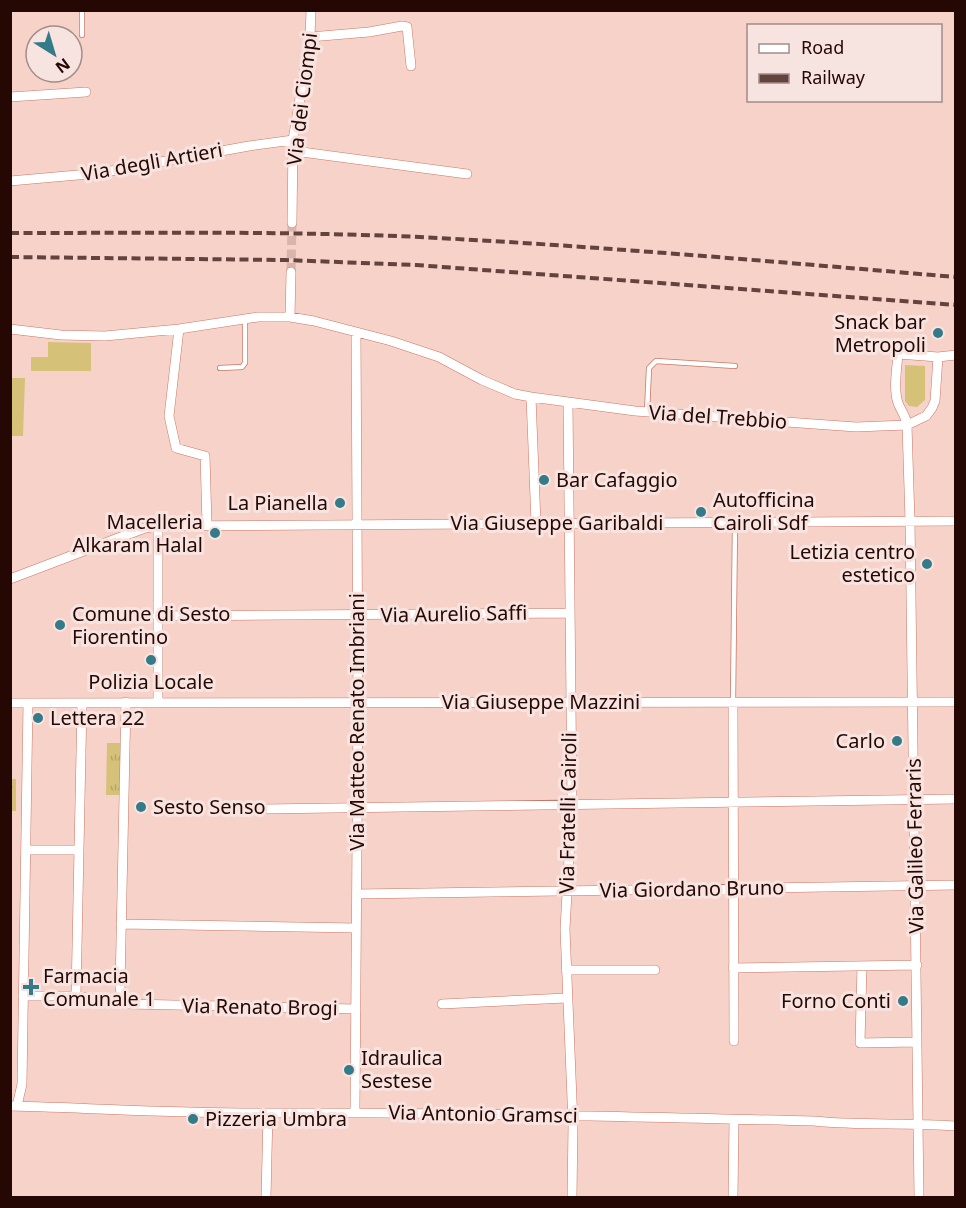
<svg xmlns="http://www.w3.org/2000/svg" width="966" height="1208" font-family="'Noto Sans',sans-serif">
	<defs>
		<pattern id="park-tufts" width="24" height="20" patternUnits="userSpaceOnUse" patternTransform="scale(1.5)"><rect width="24" height="20" fill="#d6c179"/><path d="M3 7l-1-3M5 7V3M7 7l1-3M15 17l-1-3M17 17v-4M19 17l1-3" fill="none" stroke="#b8a467"/></pattern>
	</defs>
	<rect width="100%" height="100%" fill="#f7d2c9"/>
	<path fill="#d6c179" d="M 48,342 L 91,343 L 91,371 L 31,371 L 31,357 L 48,357 Z
		M 905,365 L 925,366 L 925,400 L 917,407 L 909,406 L 905,401 Z
		M 11,378 L 25,378 L 23,436 L 11,436 Z"/>
	<path fill="url(#park-tufts)" d="M 107,743 L 122,743 L 121,795 L 106,795 Z
		M 11,779 L 16,779 L 16,811 L 11,811 Z"/>
	<g fill="none" stroke-linecap="round" stroke-linejoin="round">
		<path stroke="#d8b4ab" stroke-width="9" stroke-dasharray="9 4.5" stroke-linecap="butt" d="M 291,272 L 292,223
			M 10,1006 L 12,1006"/>
		<g stroke="#c97764" stroke-width="6">
			<path id="lane" d="M 82,10 L 82,35
				M 220,368 L 242,367 L 245,363 L 245,319
				M 647,412 L 649,368 L 656,361 L 735,366
				M 733,703 L 735,522"/>
		</g>
		<g stroke="#c97764" stroke-width="10">
			<path id="street" d="M 310,37 L 369,32 L 402,26 L 407,27 L 411,66
				M 10,97 L 86,92
				M 294,151 L 467,174
				M 10,181 L 100,173 L 249,146 L 293,140
				M 292,223 L 293,140 L 310,37 L 311,10
				M 290,317 L 291,272
				M 10,329 L 61,335 L 105,336 L 179,329 L 258,317 L 290,317 L 314,321 L 391,341 L 439,357 L 482,380 L 515,394 L 531,397 L 635,411 L 856,427 L 907,425 L 926,416 L 932,408 L 935,401 L 938,357 L 898,354 C 897,368 893,389 898,403 C 901,411 906,416 907,425 L 910,521 L 919,1198
				M 179,329 L 169,416 L 176,448 L 205,456 L 207,524
				M 356,332 L 358,702 L 355,1110 L 357,1113
				M 938,357 L 956,355
				M 531,397 L 536,523
				M 568,402 L 572,804 L 565,929 L 573,1124 L 572,1198
				M 10,579 L 89,549 L 145,528 L 158,526 L 956,521
				M 157,616 L 570,613
				M 126,702 L 120,987 L 122,998 L 128,1004
				M 10,703 L 956,702
				M 82,703 L 76,996 L 128,1004 L 356,1009
				M 158,703 L 158,526
				M 733,703 L 734,1041
				M 264,809 L 956,799
				M 26,850 L 79,850
				M 357,894 L 956,885
				M 121,924 L 356,928
				M 862,966 L 860,1043 L 917,1042
				M 733,968 L 917,965
				M 566,970 L 655,970
				M 23,996 L 76,996
				M 442,1004 L 566,998
				M 10,1106 C 97,1108 183,1114 269,1113 C 451,1112 632,1117 814,1121 C 861,1126 908,1122 956,1126
				M 17,1106 L 22,1084 L 28,703
				M 266,1198 L 268,1113
				M 733,1198 L 734,1120"/>
		</g>
		<use href="#lane" stroke="#fff" stroke-width="4.5"/>
		<use href="#street" stroke="#fff" stroke-width="9"/>
		<path stroke="#63433e" stroke-width="4" stroke-dasharray="9 4.5" stroke-linecap="butt" d="M 10,233 C 147,233 283,231 420,237 C 598,246 777,262 956,277
			M 10,257 L 285,260 L 416,265 L 956,305"/>
	</g>
	<g fill="#357a88" stroke="#f7e4e0" stroke-width="2">
		<circle cx="938" cy="333" r="6"/>
		<circle cx="544" cy="480" r="6"/>
		<circle cx="340" cy="503" r="6"/>
		<circle cx="701" cy="512" r="6"/>
		<circle cx="215" cy="533" r="6"/>
		<circle cx="927" cy="564" r="6"/>
		<circle cx="60" cy="625" r="6"/>
		<circle cx="151" cy="660" r="6"/>
		<circle cx="38" cy="718" r="6"/>
		<circle cx="897" cy="741" r="6"/>
		<circle cx="141" cy="807" r="6"/>
		<path d="M28 978h6v6h6v6h-6v6h-6v-6h-6v-6h6z"/>
		<circle cx="903" cy="1001" r="6"/>
		<circle cx="349" cy="1070" r="6"/>
		<circle cx="193" cy="1119" r="6"/>
	</g>
	<g text-anchor="middle" stroke-width="6" stroke-linejoin="round" paint-order="stroke">
		<g font-size="20" fill="#250703" stroke="#f7e4e0">
			<text transform="translate(302 99) rotate(-83)" y="7">Via dei Ciompi</text>
			<text transform="translate(152 162) rotate(-10)" y="7">Via degli Artieri</text>
			<text transform="translate(718 417) rotate(4)" y="7">Via del Trebbio</text>
			<text x="557" y="530">Via Giuseppe Garibaldi</text>
			<text transform="translate(454 614) rotate(-1)" y="7">Via Aurelio Saffi</text>
			<text x="541" y="709">Via Giuseppe Mazzini</text>
			<text transform="translate(357 722) rotate(-90)" y="7">Via Matteo Renato Imbriani</text>
			<text transform="translate(568 813) rotate(-89)" y="7">Via Fratelli Cairoli</text>
			<text transform="translate(915 846) rotate(-91)" y="7">Via Galileo Ferraris</text>
			<text transform="translate(692 889) rotate(-1)" y="7">Via Giordano Bruno</text>
			<text transform="translate(260 1007) rotate(1)" y="7">Via Renato Brogi</text>
			<text transform="translate(483 1114) rotate(1)" y="7">Via Antonio Gramsci</text>
		</g>
		<g font-size="20" fill="#250703" stroke="#f7e4e0" text-anchor="start">
			<text x="926" y="329" text-anchor="end">Snack bar<tspan x="926" dy="23">Metropoli</tspan></text>
			<text x="556" y="487">Bar Cafaggio</text>
			<text x="713" y="507">Autofficina<tspan x="713" dy="23">Cairoli Sdf</tspan></text>
			<text x="328" y="510" text-anchor="end">La Pianella</text>
			<text x="203" y="529" text-anchor="end">Macelleria<tspan x="203" dy="23">Alkaram Halal</tspan></text>
			<text x="915" y="559" text-anchor="end">Letizia centro<tspan x="915" dy="23">estetico</tspan></text>
			<text x="72" y="621">Comune di Sesto<tspan x="72" dy="23">Fiorentino</tspan></text>
			<text x="151" y="689" text-anchor="middle">Polizia Locale</text>
			<text x="50" y="725">Lettera 22</text>
			<text x="885" y="748" text-anchor="end">Carlo</text>
			<text x="153" y="814">Sesto Senso</text>
			<text x="43" y="983">Farmacia<tspan x="43" dy="23">Comunale 1</tspan></text>
			<text x="891" y="1008" text-anchor="end">Forno Conti</text>
			<text x="361" y="1065">Idraulica<tspan x="361" dy="23">Sestese</tspan></text>
			<text x="205" y="1126">Pizzeria Umbra</text>
		</g>
	</g>
	<rect width="966" height="1208" fill="none" stroke="#250703" stroke-width="24"/>
	<rect x="747" y="24" width="195" height="78" fill="#f7e4e0" stroke="#a38c88" stroke-width="1.5"/>
	<rect x="759" y="44" width="30" height="9" fill="#ffffff" stroke="#a38c88" stroke-width="1.5"/>
	<text x="801" y="54" font-size="18" fill="#250703">Road</text>
	<rect x="759" y="74" width="30" height="9" fill="#63433e" stroke="#a38c88" stroke-width="1.5"/>
	<text x="801" y="84" font-size="18" fill="#250703">Railway</text>
	<g transform="translate(54 54) rotate(143)"><circle r="28" fill="#f7e4e0" stroke="#a38c88" stroke-width="1.5"/>
	<path d="M0-4.5L10 22L0 15L-10 22Z" fill="#357a88"/>
	<text y="-9" font-size="16" font-weight="bold" text-anchor="middle" fill="#250703">N</text>
	</g>
</svg>
